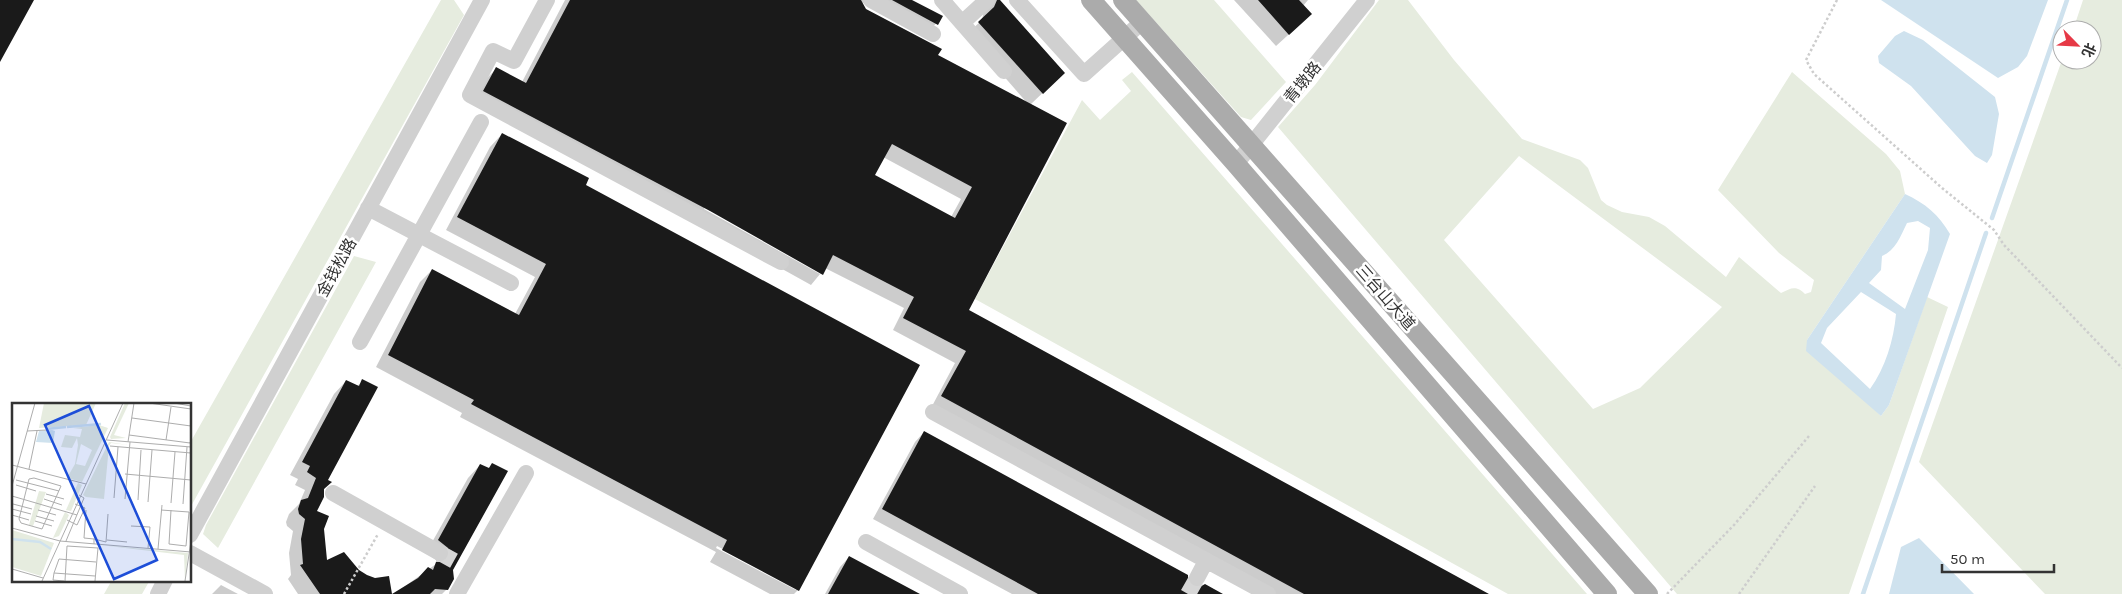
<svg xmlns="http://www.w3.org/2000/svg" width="2122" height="594" font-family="Karla,'Noto Sans SC',sans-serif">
	<rect width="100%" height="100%" fill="#fff"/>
	<path fill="#e6ecdf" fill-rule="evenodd" d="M 441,0 L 454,0 L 464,15 L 190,508 L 190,443 Z
		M 1136,0 L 1214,0 L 1286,82 L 1251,120 L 1241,117 Z
		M 1379,0 L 1408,0 L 1454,60 L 1522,139 L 1580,160 L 1588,168 L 1601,200 L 1607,205 L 1622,212 L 1649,217 L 1665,226 L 1726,277 L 1739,257 L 1781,293 C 1791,288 1796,285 1805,294 L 1811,292 L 1814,280 L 1779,253 L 1718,190 L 1792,72 L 1886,154 L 1900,171 L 1905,194 L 1807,340 L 1881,416 L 1889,405 L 1927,297 L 1948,307 L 1849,594 L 1677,594 L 1278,127 L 1315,85 ZM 1519,156 L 1722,307 L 1640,388 L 1593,409 L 1444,240 Z
		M 2083,0 L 2122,0 L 2122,594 L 2045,594 L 1919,462 L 2062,60 L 2092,60 L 2092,30 L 2073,30 Z
		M 1132,72 L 1587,594 L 1508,594 L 975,299 L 1082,100 L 1100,120 L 1131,91 L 1122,80 Z
		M 354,256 L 376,262 L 218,548 L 203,534 L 206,525 Z
		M 112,580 L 150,580 L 142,594 L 104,594 Z"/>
	<path fill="#cfe2ee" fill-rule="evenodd" d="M 1881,0 L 2048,0 L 2027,56 L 2018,67 L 1998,78 Z
		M 1904,31 L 1923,40 L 1995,97 L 1999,114 L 1992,155 L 1987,163 L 1975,156 L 1911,86 L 1879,63 L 1878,56 L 1895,36 Z
		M 1905,194 C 1925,203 1939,215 1950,234 L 1889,405 L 1881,416 L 1806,351 L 1807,340 ZM 1918,221 L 1930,228 L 1928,250 L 1905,309 L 1869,283 L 1881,270 L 1882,256 C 1896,250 1900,237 1907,223 ZM 1861,292 L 1896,314 C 1894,339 1885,369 1870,389 L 1821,343 L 1827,328 Z
		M 1919,538 L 1974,594 L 1889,594 L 1901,547 Z"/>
	<path fill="#0003" fill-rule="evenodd" d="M 565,0 L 910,0 L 941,17 L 926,36 L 861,2 L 865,9 L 937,56 L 1028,104 L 967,34 L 982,20 L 984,10 L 994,0 L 998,0 L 1051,85 L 1030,105 L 968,311 L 1487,594 L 1272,594 L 931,408 L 955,363 L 893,330 L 904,308 L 825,268 L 811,285 L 698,222 L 473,102 L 485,80 L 496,69 L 522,82 ZM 883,157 L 961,199 L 951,217 L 874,176 ZM 705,207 L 820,272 L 820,274 L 704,209 Z
		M 1234,0 L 1308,0 L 1303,6 L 1298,26 L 1276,46 Z
		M 502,134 L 584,185 L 798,590 L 794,594 L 770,594 L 710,562 L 716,552 L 460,417 L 462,413 L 376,367 L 420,282 L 432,270 L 515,314 L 535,277 L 446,230 L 490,147 ZM 717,546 L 796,588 L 796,590 L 716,548 Z
		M 346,381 L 357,386 L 363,381 L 316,512 L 323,529 L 326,562 L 358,571 L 391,594 L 298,594 L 288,579 L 291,575 L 289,553 L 293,531 L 287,526 L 286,522 L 289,514 L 299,504 L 305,490 L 295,485 L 298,479 L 290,475 L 334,394 Z
		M 924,432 L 1191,588 L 1220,594 L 1012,594 L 873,519 L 915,442 Z
		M 492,464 L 452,570 L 447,589 L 442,594 L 394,594 L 436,564 L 436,560 L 426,553 L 468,478 L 480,465 L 488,469 Z
		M 849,557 L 917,594 L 825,594 L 840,567 Z
		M 221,585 L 238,594 L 212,594 Z"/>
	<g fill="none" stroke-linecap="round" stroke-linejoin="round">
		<path stroke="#cfe2ee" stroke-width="4.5" d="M 1992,218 L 2067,0
			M 1863,594 L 1986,233"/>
	</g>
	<path fill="#1a1a1a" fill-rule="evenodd" d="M 0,0 L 34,0 L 0,62 Z
		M 570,0 L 861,0 L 866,9 L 942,49 L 938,55 L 1067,123 L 969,310 L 1489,594 L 1304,594 L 941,396 L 966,351 L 903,318 L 914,297 L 833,255 L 823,275 L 710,211 L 483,91 L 496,67 L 526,83 ZM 892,144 L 972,187 L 955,218 L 875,175 Z
		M 892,0 L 912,0 L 943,16 L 938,25 Z
		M 997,0 L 1000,0 L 1065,73 L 1043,94 L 978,22 L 994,7 Z
		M 1258,0 L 1299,0 L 1312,14 L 1289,35 Z
		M 502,133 L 589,178 L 586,185 L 920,365 L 799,591 L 722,550 L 727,540 L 471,404 L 474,400 L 388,355 L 432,269 L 519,315 L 546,264 L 457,217 Z
		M 362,379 L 378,387 L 328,480 L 332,482 L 324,489 L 324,497 L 317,511 L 329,516 L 324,529 L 327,560 L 344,552 L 359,570 L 367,575 L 375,578 L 389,576 L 392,594 L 418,578 L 428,567 L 433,570 L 436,562 L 445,562 L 448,558 L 448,548 L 438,540 L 480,464 L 489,468 L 492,463 L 508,471 L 453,570 L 454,579 L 448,590 L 435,589 L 430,594 L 320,594 L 300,565 L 303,564 L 301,539 L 305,519 L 299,514 L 298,509 L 301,500 L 308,498 L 316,478 L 307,472 L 310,466 L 302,462 L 346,380 L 359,386 Z
		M 924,431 L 1188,575 L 1188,583 L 1192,587 L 1198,588 L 1205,584 L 1223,594 L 1038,594 L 882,509 Z
		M 849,556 L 920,594 L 828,594 Z"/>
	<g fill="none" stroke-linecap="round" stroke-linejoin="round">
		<path stroke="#d6d6d6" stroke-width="16" stroke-dasharray="16 8" stroke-linecap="butt" d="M 440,553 L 458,563
			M 1188,594 L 1197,578"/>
		<path stroke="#cdcdcd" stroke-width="2.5" stroke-dasharray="2.5 2.5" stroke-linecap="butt" d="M 1837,0 L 1806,60 L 1814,74 L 1942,188 L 1994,230 L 2004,245 L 2122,368
			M 344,594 L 378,534
			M 1667,594 L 1734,525 L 1809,436
			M 1739,594 L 1815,486"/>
		<path stroke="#d0d0d0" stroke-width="16" d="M 547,0 L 514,61 L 493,51 L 470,95 L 781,262
			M 871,0 L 933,34
			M 942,0 L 962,23 L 987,0
			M 1017,0 L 1084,74 L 1142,22
			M 962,23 L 1004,71
			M 1236,164 L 1367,0
			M 368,208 L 511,283
			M 360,342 L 481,122
			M 933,412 L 1268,594
			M 333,493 L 440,553
			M 190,535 L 482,0
			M 866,542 L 960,594
			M 190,553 L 265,594
			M 1197,578 L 1206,561
			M 158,594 L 165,580
			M 457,594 L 526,473"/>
		<path stroke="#ababab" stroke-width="20" d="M 1091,0 L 1236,164 L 1607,594
			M 1123,0 L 1648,594"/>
	</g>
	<g text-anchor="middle" stroke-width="5" stroke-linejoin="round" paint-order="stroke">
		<g font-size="16" fill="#333" stroke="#fff">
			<text transform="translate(1302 82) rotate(-51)" y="6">青墩路</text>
			<text transform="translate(336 267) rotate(-61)" y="6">金钱松路</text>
			<text transform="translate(1386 297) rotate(49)" y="6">三台山大道</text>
		</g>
	</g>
	<g transform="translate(12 403)">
		<rect width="179" height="179" fill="#fff"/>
		<path d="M 32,0 L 84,0 L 74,22 L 27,25 ZM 113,0 L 117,0 L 102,32 L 114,35 L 99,36 L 98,34 ZM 87,22 L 96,25 L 70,79 L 55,75 L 63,61 L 66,42 L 65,35 L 60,45 L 49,44 L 53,32 L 68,34 L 70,26 L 61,25 ZM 69,41 L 80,47 L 73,63 L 64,61 ZM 97,39 L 116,42 L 99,40 L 97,43 L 92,96 L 74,94 L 71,92 ZM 66,80 L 70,82 L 59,108 L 54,107 ZM 27,88 L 34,89 L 21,123 L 17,122 ZM 53,109 L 57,112 L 47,133 L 41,135 ZM 0,127 L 42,140 L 29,173 L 0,164 ZM 88,142 L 176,150 L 173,178 L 172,152 Z" fill="#e6ecdf" fill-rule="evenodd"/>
		<path d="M 40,27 L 43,28 L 41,40 L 24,39 L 27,28 Z" fill="#cfe2ee"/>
		<path fill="none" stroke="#cfe2ee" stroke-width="2.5" d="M 55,24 L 89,21M 34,26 L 54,24M 0,136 L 28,139 L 39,146"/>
		<path fill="none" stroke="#adadad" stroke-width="1" d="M 137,0 L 179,6M 162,0 L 179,3M 120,15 L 179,23M 15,28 L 35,27M 117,32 L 178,40 L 179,37M 95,37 L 179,44M 154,37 L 159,4M 116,39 L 122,0M 98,43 L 179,50M 0,62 L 74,81M 17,66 L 25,28M 113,71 L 179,77M 22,75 L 49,83 L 30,126 L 9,120 L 7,116 L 17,76 ZM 4,77 L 47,88M 4,82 L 24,88M 0,83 L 23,0M 34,91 L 52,96M 0,93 L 65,112M 102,95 L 106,44M 32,96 L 50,102M 113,96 L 118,39M 126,97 L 129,47M 136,99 L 140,47M 159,100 L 163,49M 1,101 L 20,106M 171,101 L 175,44M 0,106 L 19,111M 26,107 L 44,112M 74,107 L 72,135 L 82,136 L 82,141M 149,107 L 177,109 L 174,143 L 157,141 L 159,107M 0,112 L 17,117M 24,113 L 42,118M 55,117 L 65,122 L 73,105 L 63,101M 23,118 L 40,123M 119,123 L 138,124 L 136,145M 0,125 L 48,138 L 179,149M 82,136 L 94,139 L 96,111M 95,137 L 115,139M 54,138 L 72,95 L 67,92M 146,146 L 150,102M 0,166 L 31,175M 42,170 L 47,156 L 84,159M 30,178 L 111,0M 52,178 L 41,177 L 42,170 L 83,173M 53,178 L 55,143 L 86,145 L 83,178M 173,178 L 179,138"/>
		<path fill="#1d4ed8" fill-opacity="0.15" stroke="#1d4ed8" stroke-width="2.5" d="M 77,3 L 145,157 L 102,176 L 33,22 Z"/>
		<rect width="179" height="179" fill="none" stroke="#333" stroke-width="2.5"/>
	</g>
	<g transform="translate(2077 45) rotate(114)"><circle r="24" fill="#ffffff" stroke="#adadad"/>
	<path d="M0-4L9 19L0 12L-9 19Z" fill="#e63946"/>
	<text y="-8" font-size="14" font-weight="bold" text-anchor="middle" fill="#333333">北</text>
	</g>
	<path d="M1942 564v8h112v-8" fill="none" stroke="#333333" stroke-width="2.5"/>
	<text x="1950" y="564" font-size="15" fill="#333333" stroke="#ffffff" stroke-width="4" paint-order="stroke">50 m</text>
</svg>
